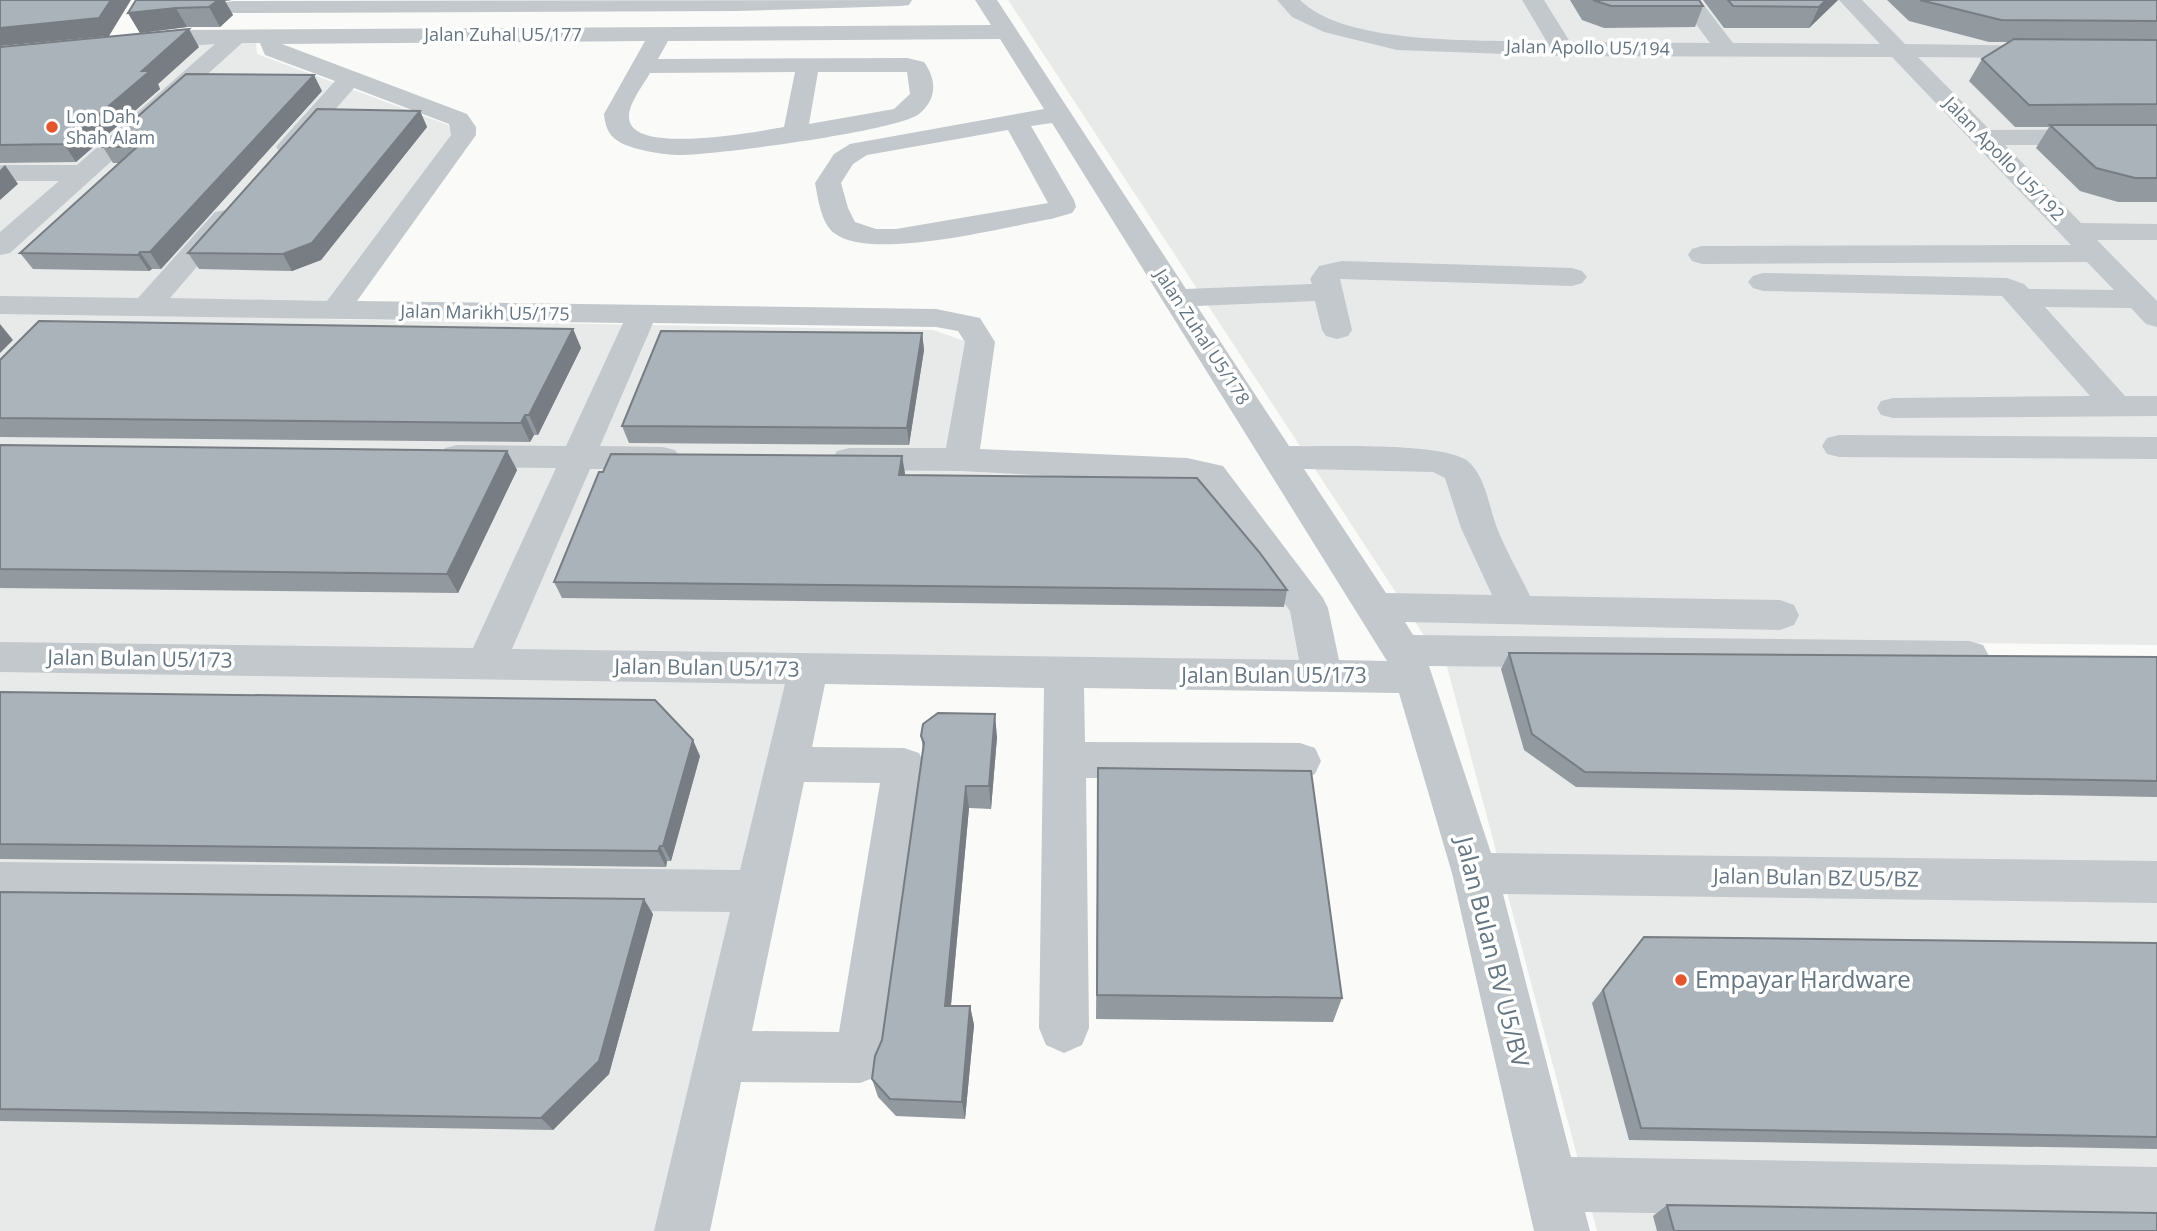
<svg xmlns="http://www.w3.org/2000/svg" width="2157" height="1231" font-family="'Open Sans',sans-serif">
	<rect width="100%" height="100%" fill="#fafaf8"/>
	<path fill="#e8e9e9" d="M 0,0 L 129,0 L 99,50 L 182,43 L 256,43 L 257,54 L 448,125 L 452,134 L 316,319 L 933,330 L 968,342 L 945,469 L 1173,476 L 1299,610 L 1309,664 L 797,657 L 659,1231 L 0,1231 Z
		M 1008,0 L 2157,0 L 2157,645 L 1425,637 Z
		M 1445,659 L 2157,669 L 2157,1231 L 1597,1231 Z"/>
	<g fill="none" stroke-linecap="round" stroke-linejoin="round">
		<path fill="#c3c8cc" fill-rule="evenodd" d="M 912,0 L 909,5 L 901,6 L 738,11 L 234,13 L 226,12 L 223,7 L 226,2 L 234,1 Z
			M 975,0 L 997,0 L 1186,289 L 1312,284 L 1310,279 L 1319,266 L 1342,261 L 1572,268 L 1582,271 L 1587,277 L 1582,283 L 1572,286 L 1340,279 L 1352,330 L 1348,336 L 1337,339 L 1326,336 L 1322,330 L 1315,301 L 1197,306 L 1289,446 C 1324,447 1449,441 1470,463 C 1486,479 1489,507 1497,528 C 1506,551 1519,573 1530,596 L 1780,600 L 1794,605 L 1799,615 L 1794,625 L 1780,630 L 1405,622 L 1413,635 L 1969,641 L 1983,645 L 1989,656 L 1983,667 L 1969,671 L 1429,666 L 1491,853 L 2157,861 L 2157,903 L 1503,894 L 1571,1157 L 2157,1167 L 2157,1221 L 1585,1212 L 1590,1231 L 1534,1231 L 1452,873 L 1399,693 L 1084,688 L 1085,742 L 1300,743 L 1315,748 L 1321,761 L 1315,774 L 1300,779 L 1086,778 L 1089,1028 L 1082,1045 L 1064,1053 L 1046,1045 L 1039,1028 L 1044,688 L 825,684 L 812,747 L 904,748 L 919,753 L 925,766 L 885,1058 L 878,1076 L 860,1083 L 741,1082 L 710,1231 L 654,1231 L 730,912 L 0,904 L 0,862 L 740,870 L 785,684 L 0,672 L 0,642 L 473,648 L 556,468 L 457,467 L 445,464 L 440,456 L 445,448 L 457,445 L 566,446 L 623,323 L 0,314 L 0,296 L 138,298 L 215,212 L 225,210 L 235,212 L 239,218 L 170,298 L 327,301 L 451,135 L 449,124 L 354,88 L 298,152 L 289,155 L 280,152 L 276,147 L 280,142 L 335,81 L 265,55 L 260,43 L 242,43 L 10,253 L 0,255 L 0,232 L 59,181 L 0,181 L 0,165 L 77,165 L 215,44 L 141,49 L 133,47 L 130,42 L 133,37 L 187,30 L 991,25 ZM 1000,39 L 1044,109 L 850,144 L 834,154 L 815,183 C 818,198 821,223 834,233 C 871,262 1004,227 1051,219 L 1072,213 L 1076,207 L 1074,200 L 1031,126 L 1052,123 L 1387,661 L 1339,660 L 1328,608 L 1323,598 L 1223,466 L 1187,458 L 980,449 L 995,342 L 980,318 L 936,309 L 357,301 L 476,135 L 476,127 L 467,114 L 282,44 L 645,41 L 604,114 C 605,125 608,135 618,141 C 632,150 660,154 676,155 C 709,156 898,131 919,114 C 937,99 937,80 924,62 L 907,58 L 658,59 L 668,41 ZM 795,72 L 784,127 C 760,131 627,157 629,116 C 629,103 644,84 650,73 ZM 818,72 L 907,72 L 910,94 L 894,109 L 809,124 ZM 1008,130 L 1048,203 L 896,229 L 876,229 L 855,222 L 848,208 L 841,183 L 853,164 L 867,155 ZM 653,323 L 936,327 L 958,331 L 965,342 L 946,448 L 849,448 L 837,451 L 832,459 L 837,467 L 849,470 L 961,471 L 1200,484 L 1290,611 L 1299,660 L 512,649 L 590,469 L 663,469 L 675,466 L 680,458 L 675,450 L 663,447 L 600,446 ZM 1304,469 L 1433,472 L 1445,478 L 1461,528 L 1492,595 L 1386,593 ZM 804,782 L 880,783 L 839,1032 L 752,1031 Z
			M 1277,0 L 1300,0 C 1348,47 1483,39 1547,42 L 1522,0 L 1544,0 L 1570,42 L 1710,43 L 1678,0 L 1700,0 L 1733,43 L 1880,44 L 1839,0 L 1862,0 L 1905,44 L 2054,46 L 2057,51 L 2054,56 L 2046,58 L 1918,57 L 1990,130 L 2157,129 L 2157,145 L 2005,145 L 2081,223 L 2157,224 L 2157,240 L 2097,240 L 2157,301 L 2157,327 L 2146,324 L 2131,308 L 2045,307 L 2125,396 L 2157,396 L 2157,416 L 1893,418 L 1881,415 L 1877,408 L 1881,401 L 1893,398 L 2090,396 L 2002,296 L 1763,291 L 1753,288 L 1748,282 L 1753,276 L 1763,273 L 2007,278 L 2024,284 L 2029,289 L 2114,290 L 2087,262 L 1702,264 L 1692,261 L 1688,255 L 1692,249 L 1702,246 L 2071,245 L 1892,57 L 1563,56 L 1397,50 L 1324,32 L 1292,17 Z
			M 1839,435 L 2157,437 L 2157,459 L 1839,457 L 1827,454 L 1822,446 L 1827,438 Z"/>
	</g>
	<path fill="#929a9f" d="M 1570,0 L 1699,0 L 1703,6 L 1695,27 L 1604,28 L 1582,20 Z
		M 1703,0 L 1838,0 L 1809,28 L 1724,28 Z
		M 1887,0 L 2157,0 L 2157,202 L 2118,202 L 2080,191 L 2036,148 L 2049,127 L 2015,127 L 1969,81 L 1982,59 L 2010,42 L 1989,42 L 1909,21 Z
		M 225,1 L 233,15 L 220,27 L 187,27 L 140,33 L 128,13 Z
		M 0,47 L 199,47 L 158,84 L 160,89 L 76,162 L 0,163 Z
		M 322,91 L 161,269 L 152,269 L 149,271 L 33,269 L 20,253 L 119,163 L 113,163 L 103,147 Z
		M 420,111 L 427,127 L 321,260 L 292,271 L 199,269 L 188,253 Z
		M 573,329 L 581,348 L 538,435 L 534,435 L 530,442 L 0,437 L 0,360 Z
		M 922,333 L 924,350 L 909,445 L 629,443 L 622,426 Z
		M 0,445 L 507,451 L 517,470 L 458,593 L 0,588 Z
		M 905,473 L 904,475 L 1287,590 L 1284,607 L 562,598 L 554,582 Z
		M 1509,653 L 2157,657 L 2157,797 L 1576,787 L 1524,750 L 1501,669 Z
		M 0,692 L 700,756 L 671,861 L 667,861 L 666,867 L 0,859 Z
		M 921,736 L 997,737 L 991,809 L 969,808 L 951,1006 L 970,1006 L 974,1025 L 965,1119 L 896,1116 L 878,1097 L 872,1079 L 882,1040 L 923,749 Z
		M 1098,768 L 1342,998 L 1333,1022 L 1096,1019 Z
		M 0,892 L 653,914 L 609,1074 L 553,1130 L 0,1121 Z
		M 1644,937 L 2157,943 L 2157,1149 L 1629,1140 L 1592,1003 Z
		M 1667,1205 L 2157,1231 L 1657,1231 L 1653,1216 Z"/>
	<path fill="#777d82" d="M 111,0 L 131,0 L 109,36 L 0,46 L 0,28 Z
		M 216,0 L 232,0 L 225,1 L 233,15 L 220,27 L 209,7 Z
		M 1826,0 L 1838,0 L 1809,28 L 1819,7 Z
		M 176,8 L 187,27 L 140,33 L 128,13 Z
		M 189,29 L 199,47 L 158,84 L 160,89 L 76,162 L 64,144 L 142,71 Z
		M 314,75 L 322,91 L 161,269 L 150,252 Z
		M 420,111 L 427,127 L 321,260 L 292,271 L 283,254 Z
		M 5,165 L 18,184 L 0,200 L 0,170 Z
		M 140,252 L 152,269 L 149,271 L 138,255 Z
		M 0,324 L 13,340 L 0,353 Z
		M 573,329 L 581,348 L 538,435 L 529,415 Z
		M 922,333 L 924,350 L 909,445 L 907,428 Z
		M 525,415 L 534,435 L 530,442 L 521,423 Z
		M 507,451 L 517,470 L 458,593 L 447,574 Z
		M 902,456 L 905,473 L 902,492 L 899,475 Z
		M 995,714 L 997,737 L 991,809 L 989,786 Z
		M 693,740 L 700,756 L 671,861 L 663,846 Z
		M 966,786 L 969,808 L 949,1025 L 945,1006 Z
		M 660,846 L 667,861 L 666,867 L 658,851 Z
		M 644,899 L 653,914 L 609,1074 L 553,1130 L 541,1118 Z
		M 970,1006 L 974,1025 L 965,1119 L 962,1102 Z"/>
	<path fill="#aab3b9" stroke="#777d82" stroke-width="2" d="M 0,0 L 111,0 L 99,18 L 0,28 Z
		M 136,0 L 218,0 L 209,7 L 176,8 L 128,13 Z
		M 1593,0 L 1699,0 L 1703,6 L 1611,6 Z
		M 1728,0 L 1826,0 L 1819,7 L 1733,6 Z
		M 1920,0 L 2157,0 L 2157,21 L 2001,20 Z
		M 189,29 L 142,71 L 150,71 L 64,144 L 0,145 L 0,47 Z
		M 2014,39 L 2157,40 L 2157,104 L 2029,105 L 1982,59 Z
		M 186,74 L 314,75 L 150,252 L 140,252 L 138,255 L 20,253 L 137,147 L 103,147 Z
		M 317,109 L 420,111 L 312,243 L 283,254 L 188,253 Z
		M 2050,125 L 2157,125 L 2157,178 L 2135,178 L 2096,168 Z
		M 39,321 L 573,329 L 529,415 L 525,415 L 521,423 L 0,418 L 0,360 Z
		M 661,331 L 922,333 L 907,428 L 622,426 Z
		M 0,445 L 507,451 L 447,574 L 0,569 Z
		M 611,454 L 902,456 L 899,475 L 1197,478 L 1260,553 L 1287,590 L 554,582 L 599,472 L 603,472 Z
		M 1509,653 L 2157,657 L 2157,781 L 1585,772 L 1532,734 Z
		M 0,692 L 655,700 L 693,740 L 663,846 L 660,846 L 658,851 L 0,844 Z
		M 938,713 L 995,714 L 989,786 L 966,786 L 945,1006 L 970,1006 L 962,1102 L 890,1099 L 872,1079 L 875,1056 L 882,1040 L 924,743 L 921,736 L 923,724 Z
		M 1098,768 L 1311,771 L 1342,998 L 1097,995 Z
		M 0,892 L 644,899 L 599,1061 L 541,1118 L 0,1109 Z
		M 1644,937 L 2157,943 L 2157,1137 L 1641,1128 L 1603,990 Z
		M 1667,1205 L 2157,1213 L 2157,1231 L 1674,1231 Z"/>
	<g fill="#e4572e" stroke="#fff" stroke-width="2.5">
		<circle cx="52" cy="127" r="7"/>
		<circle cx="1681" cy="980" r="7"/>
	</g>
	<g text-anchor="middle" stroke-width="7" stroke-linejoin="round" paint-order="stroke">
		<g font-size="18" fill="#657683" stroke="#fff">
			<text x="503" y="41">Jalan Zuhal U5/177</text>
			<text transform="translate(1588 48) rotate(1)" y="6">Jalan Apollo U5/194</text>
			<text transform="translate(2004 159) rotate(46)" y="6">Jalan Apollo U5/192</text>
			<text transform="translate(485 313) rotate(1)" y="6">Jalan Marikh U5/175</text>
			<text transform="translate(1202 337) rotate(57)" y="6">Jalan Zuhal U5/178</text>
		</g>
		<g font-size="18" fill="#657683" stroke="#fff" text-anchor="start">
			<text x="66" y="123">Lon Dah,<tspan x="66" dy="21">Shah Alam</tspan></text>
		</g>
		<g font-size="21" fill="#657683" stroke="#fff">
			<text transform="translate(140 659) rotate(1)" y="7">Jalan Bulan U5/173</text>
			<text transform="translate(707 668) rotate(1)" y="7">Jalan Bulan U5/173</text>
			<text x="1274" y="683">Jalan Bulan U5/173</text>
			<text transform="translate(1816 878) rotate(1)" y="7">Jalan Bulan BZ U5/BZ</text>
		</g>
		<g font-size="24" fill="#657683" stroke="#fff">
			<text transform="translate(1492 952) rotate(76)" y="8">Jalan Bulan BV U5/BV</text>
		</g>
		<g font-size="24" fill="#657683" stroke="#fff" text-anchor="start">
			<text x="1695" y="988">Empayar Hardware</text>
		</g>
	</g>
</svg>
